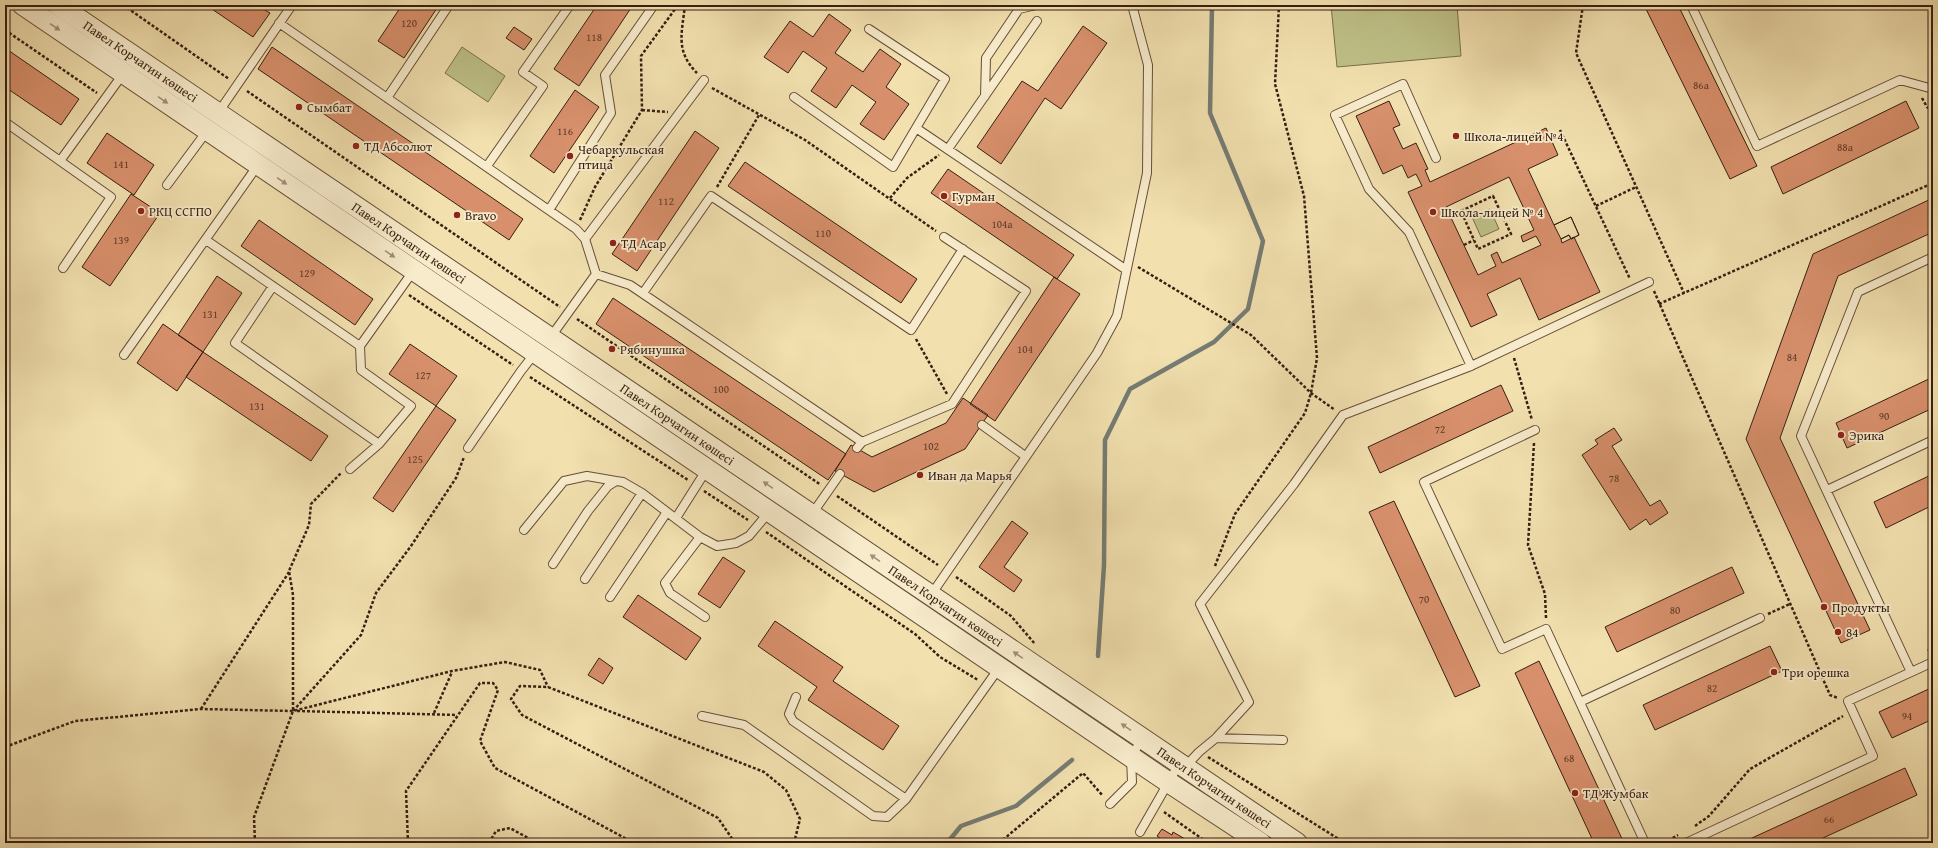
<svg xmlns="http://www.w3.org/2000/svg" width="1938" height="848" font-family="'Gentium Book Plus',serif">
	<rect width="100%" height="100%" fill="#f2e0af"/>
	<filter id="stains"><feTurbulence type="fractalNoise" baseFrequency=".005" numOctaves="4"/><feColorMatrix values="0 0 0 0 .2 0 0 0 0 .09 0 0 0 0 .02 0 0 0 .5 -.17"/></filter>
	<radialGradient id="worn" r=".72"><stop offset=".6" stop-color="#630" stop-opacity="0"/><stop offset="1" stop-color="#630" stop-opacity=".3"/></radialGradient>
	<path fill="#bec188" stroke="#7a704d" d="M 1331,5 L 1457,5 L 1461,56 L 1337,67 Z
		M 462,47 L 505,76 L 488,102 L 445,73 Z
		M 1490,209 L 1499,229 L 1481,237 L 1472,217 Z"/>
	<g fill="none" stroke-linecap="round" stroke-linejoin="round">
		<path stroke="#757c74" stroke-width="4.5" d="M 1098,656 L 1104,565 L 1105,440 L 1130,389 L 1214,342 L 1248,309 L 1263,241 L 1210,113 L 1212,5
			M 947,843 L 961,826 L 1016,806 L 1072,760"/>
	</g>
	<path fill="#d8906c" stroke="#371e12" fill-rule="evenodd" d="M 206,5 L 257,5 L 270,13 L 253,37 Z
		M 402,5 L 439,5 L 404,58 L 378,41 Z
		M 597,5 L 633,5 L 579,86 L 554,69 Z
		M 1644,5 L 1678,5 L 1757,166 L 1730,179 Z
		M 829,14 L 851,30 L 835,53 L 863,72 L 880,49 L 901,64 L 886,87 L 909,104 L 884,140 L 860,124 L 876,102 L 852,85 L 836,108 L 811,91 L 827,68 L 803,51 L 788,73 L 764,57 L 790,21 L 813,37 Z
		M 1083,26 L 1107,43 L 1061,109 L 1045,98 L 1001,164 L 977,147 L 1022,81 L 1038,91 Z
		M 514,27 L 532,39 L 524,50 L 506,38 Z
		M 272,47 L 523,219 L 509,240 L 258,69 Z
		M 5,48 L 79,99 L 61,125 L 5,87 Z
		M 575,90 L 599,107 L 554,173 L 530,156 Z
		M 1389,101 L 1400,125 L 1393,128 L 1403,149 L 1416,143 L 1428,169 L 1425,170 L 1430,182 L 1546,128 L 1558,155 L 1528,169 L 1554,225 L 1571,217 L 1579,235 L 1571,239 L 1569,235 L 1561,239 L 1562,243 L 1574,237 L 1600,292 L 1539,320 L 1520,278 L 1487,294 L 1497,315 L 1471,327 L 1408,192 L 1422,186 L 1416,174 L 1408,178 L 1402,165 L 1383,174 L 1356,116 ZM 1509,177 L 1534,230 L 1521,236 L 1523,242 L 1536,236 L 1541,245 L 1502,263 L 1497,252 L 1491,255 L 1496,266 L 1478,275 L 1446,207 Z
		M 1906,101 L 1919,128 L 1783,194 L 1771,167 Z
		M 695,131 L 719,148 L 637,271 L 612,254 Z
		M 107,133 L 154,165 L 134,195 L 87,163 Z
		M 745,162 L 917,279 L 901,303 L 728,186 Z
		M 948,169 L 1074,255 L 1057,279 L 931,193 Z
		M 131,194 L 160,213 L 110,286 L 82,267 Z
		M 1933,198 L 1933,232 L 1838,276 L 1780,438 L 1870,630 L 1841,643 L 1746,439 L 1813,254 Z
		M 1571,217 L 1579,235 L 1571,239 L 1569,235 L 1561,239 L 1554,225 Z
		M 259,220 L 373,299 L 355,325 L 241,246 Z
		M 217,276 L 242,293 L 203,352 L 178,335 Z
		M 1054,277 L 1080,294 L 995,421 L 970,404 Z
		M 613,298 L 846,454 L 828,480 L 596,324 Z
		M 163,324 L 203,352 L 177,391 L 137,363 Z
		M 410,344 L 457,376 L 436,406 L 389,374 Z
		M 203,352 L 328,436 L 311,461 L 186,377 Z
		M 1933,377 L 1933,408 L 1847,448 L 1836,423 Z
		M 1501,385 L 1513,411 L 1380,473 L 1368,447 Z
		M 963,398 L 988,415 L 965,449 L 874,492 L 835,471 L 851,445 L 872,457 L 946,423 Z
		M 436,406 L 456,420 L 393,512 L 373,498 Z
		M 1614,428 L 1622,440 L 1612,446 L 1650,506 L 1660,500 L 1668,513 L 1650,525 L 1646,519 L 1630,530 L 1582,455 L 1598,444 L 1595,440 Z
		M 1933,474 L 1933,505 L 1886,528 L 1874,502 Z
		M 1394,501 L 1480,686 L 1455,697 L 1369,512 Z
		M 1012,521 L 1028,533 L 1004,567 L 1022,580 L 1014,592 L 979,567 Z
		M 723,557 L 745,571 L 720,608 L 698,594 Z
		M 1732,567 L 1744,593 L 1617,652 L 1605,627 Z
		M 638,595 L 701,638 L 686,660 L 623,617 Z
		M 775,621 L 843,667 L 833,681 L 899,726 L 883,750 L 808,700 L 817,687 L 758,646 Z
		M 1770,646 L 1782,671 L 1655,730 L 1643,705 Z
		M 599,658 L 613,668 L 603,684 L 588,675 Z
		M 1539,661 L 1624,843 L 1594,843 L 1515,673 Z
		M 1933,687 L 1933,719 L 1892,738 L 1879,712 Z
		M 1905,768 L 1917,795 L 1812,843 L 1741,843 Z
		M 1162,829 L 1172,835 L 1173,832 L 1192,843 L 1166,843 L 1157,836 Z"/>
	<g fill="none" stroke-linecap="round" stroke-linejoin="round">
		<g stroke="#664e39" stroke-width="10">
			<path id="service" d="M 1691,5 L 1757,146 L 1900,80 L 1933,89
				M 279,23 L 576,229 L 585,239 L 596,274 L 630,285 L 862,442 L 952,404 L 1026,291 L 944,237
				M 869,29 L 945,79 L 916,128 L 1125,269
				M 985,96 L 986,58 L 1019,9 L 1036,5
				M 794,97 L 893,167 L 916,128
				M 387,98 L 449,5
				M 218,113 L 292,5
				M 5,122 L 111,197 L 63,268
				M 948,149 L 1037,21
				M 1436,158 L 1403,84 L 1335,115 L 1369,189 L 1409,232 L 1471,366
				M 60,161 L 123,74
				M 487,166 L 543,86 L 523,72 L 570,5
				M 167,185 L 207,131
				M 549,210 L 611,113 L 605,75 L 654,5
				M 585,239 L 704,80
				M 206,240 L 360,346 L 361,370 L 411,406 L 379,444 L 350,469
				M 273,286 L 235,343 L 379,444
				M 643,293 L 711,196 L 911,330 L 963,249
				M 550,338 L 596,274
				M 360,346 L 414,270
				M 124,355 L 258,165
				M 982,425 L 1025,456
				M 1535,430 L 1424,482 L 1502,649 L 1546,629 L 1645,843
				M 468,448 L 521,371 L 535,353
				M 857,448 L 862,442
				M 1827,490 L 1933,440
				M 812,514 L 840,474
				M 676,518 L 707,469
				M 524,530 L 564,481 L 587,476 L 616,481
				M 700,537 L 665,583 L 670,593 L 705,617
				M 553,564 L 588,511 L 608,486 L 616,481 L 623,482 L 642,493 L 700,537 L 717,546 L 736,543 L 749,536 L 769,512
				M 585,579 L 642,493
				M 931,595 L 1097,353 L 1117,316 L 1147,173 L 1148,65 L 1132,5
				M 610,597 L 667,512
				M 1911,672 L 1801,436 L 1858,292 L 1933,257
				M 796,697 L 789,714 L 793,721 L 906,799
				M 1580,702 L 1760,618
				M 702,716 L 744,725 L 873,816 L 887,817 L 906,799 L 999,668
				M 1216,738 L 1283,740
				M 1185,767 L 1199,752 L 1216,738 L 1249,702 L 1200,604 L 1294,484 L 1343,415 L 1471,366 L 1649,282
				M 1110,804 L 1132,782 L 1131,757 L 1142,739
				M 1140,832 L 1179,764
				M 1686,843 L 1873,756 L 1848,701 L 1933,662"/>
		</g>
		<g stroke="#664e39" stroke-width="22">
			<g id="tertiary">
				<path d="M 23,5 L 1168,782 L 1261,843"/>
				<path id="s1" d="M 58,5 L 1297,843"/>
			</g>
		</g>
		<path stroke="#371e12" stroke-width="2.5" stroke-dasharray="3 2" stroke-linecap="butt" d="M 123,5 L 229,79
			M 685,5 C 682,33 675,51 697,73
			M 1583,5 L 1576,53 L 1684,293
			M 5,30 L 97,93
			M 712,88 L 805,140 L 936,231
			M 247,91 L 560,307
			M 1922,98 L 1927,107 L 1933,111
			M 642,110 L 668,112
			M 1560,130 L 1630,279
			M 717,187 L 759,115
			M 1493,196 L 1511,234 L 1478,249 L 1461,211 Z
			M 890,198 L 907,178 L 939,155
			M 1596,206 L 1636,187
			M 580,220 L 595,187 L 642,110 L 641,56 L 678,5
			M 1464,245 L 1474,240
			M 1138,267 L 1251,335 L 1311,393 L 1335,410
			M 1654,291 L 1830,695 L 1838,698
			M 409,295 L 513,365
			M 1659,304 L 1933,183
			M 577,319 L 821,485
			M 916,339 L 947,394
			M 1514,358 L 1532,420
			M 530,377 L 688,480
			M 1534,443 L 1528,545 L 1545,594 L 1546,618
			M 704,491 L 748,520
			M 837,496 L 938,565
			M 766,532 L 915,634 L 940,657 L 978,680
			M 1215,566 L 1235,514 L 1305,413 L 1311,393 L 1317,358 L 1304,196 L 1275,84 L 1279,5
			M 956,577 L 1011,616 L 1035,644
			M 1768,614 L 1790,604
			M 1928,651 L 1933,646
			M 201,709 L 289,572
			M 293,711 L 361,635 L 376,593 L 411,546 L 456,478 L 464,457
			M 297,711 L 457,715
			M 434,713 L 452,672
			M 5,747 L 75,721 L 201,709 L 293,711 L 452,671 L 505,662 L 540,670 L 548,687
			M 1208,757 L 1345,843
			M 1164,812 L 1208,843
			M 1695,826 L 1709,816 L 1750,769 L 1843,716
			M 255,843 L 254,817 L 293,711 L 293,595 L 289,571 L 309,525 L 311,504 L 341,473
			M 408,843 L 406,791 L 480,683 L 493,683 L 498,690 L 480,741 L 495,768 L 634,843
			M 489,843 L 496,831 L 510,828 L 537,843
			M 735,843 L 718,818 L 522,715 L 511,699 L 520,686 L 548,687 L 764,772 L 786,790 L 800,819 L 794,843
			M 999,843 L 1083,773 L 1103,796
			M 1664,843 L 1678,835"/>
		<use href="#service" stroke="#f7ebcb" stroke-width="8"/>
		<use href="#tertiary" stroke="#f7ebcb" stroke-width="20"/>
	</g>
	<defs><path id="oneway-solid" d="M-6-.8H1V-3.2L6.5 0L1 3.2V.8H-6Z"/></defs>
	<g fill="#a18f78">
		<use href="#oneway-solid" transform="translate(55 27) rotate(34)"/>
		<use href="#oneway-solid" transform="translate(163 100) rotate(34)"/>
		<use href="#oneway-solid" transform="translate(282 181) rotate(34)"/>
		<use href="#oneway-solid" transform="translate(390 254) rotate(34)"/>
		<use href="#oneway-solid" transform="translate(768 485) rotate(-146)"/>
		<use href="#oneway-solid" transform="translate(875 558) rotate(-146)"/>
		<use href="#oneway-solid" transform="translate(1018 655) rotate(-146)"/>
		<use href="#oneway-solid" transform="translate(1126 727) rotate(-146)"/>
	</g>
	<g fill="#8f2418" stroke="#f7ebcb" stroke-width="1.5">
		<circle cx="299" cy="107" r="4"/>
		<circle cx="1456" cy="136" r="4"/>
		<circle cx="356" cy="146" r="4"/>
		<circle cx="570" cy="156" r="4"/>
		<circle cx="944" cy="196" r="4"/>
		<circle cx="141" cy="211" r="4"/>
		<circle cx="1433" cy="212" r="4"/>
		<circle cx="457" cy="215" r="4"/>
		<circle cx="613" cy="243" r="4"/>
		<circle cx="612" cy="349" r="4"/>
		<circle cx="1841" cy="435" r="4"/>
		<circle cx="920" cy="475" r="4"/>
		<circle cx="1824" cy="607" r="4"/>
		<circle cx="1838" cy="632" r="4"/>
		<circle cx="1774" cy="672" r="4"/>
		<circle cx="1575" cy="793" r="4"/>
	</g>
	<g text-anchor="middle" stroke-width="3.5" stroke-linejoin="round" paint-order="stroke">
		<g font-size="11" fill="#5f3a28">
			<text x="409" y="27">120</text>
			<text x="594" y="41">118</text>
			<text x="1701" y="89">86а</text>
			<text x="565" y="135">116</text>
			<text x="1845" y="151">88а</text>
			<text x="121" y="168">141</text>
			<text x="666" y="205">112</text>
			<text x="1002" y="228">104а</text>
			<text x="823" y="237">110</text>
			<text x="121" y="244">139</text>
			<text x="307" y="277">129</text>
			<text x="210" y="318">131</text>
			<text x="1025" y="353">104</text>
			<text x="1792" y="361">84</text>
			<text x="423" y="379">127</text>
			<text x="721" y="393">100</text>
			<text x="257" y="410">131</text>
			<text x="1884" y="420">90</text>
			<text x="1440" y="433">72</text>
			<text x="931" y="450">102</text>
			<text x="415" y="463">125</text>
			<text x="1614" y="482">78</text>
			<text x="1424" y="603">70</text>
			<text x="1675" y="614">80</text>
			<text x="1712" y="692">82</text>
			<text x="1907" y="720">94</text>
			<text x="1569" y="762">68</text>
			<text x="1829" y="823">66</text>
		</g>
		<g font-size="13" fill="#371e12" stroke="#f7ebcb">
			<text dy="5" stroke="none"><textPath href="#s1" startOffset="100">Павел Корчагин көшесі</textPath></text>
			<text dy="5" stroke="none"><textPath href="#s1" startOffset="424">Павел Корчагин көшесі</textPath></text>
			<text dy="5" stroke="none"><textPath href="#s1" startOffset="748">Павел Корчагин көшесі</textPath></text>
			<text dy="5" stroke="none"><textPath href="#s1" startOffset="1072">Павел Корчагин көшесі</textPath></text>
			<text dy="5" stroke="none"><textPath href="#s1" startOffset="1396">Павел Корчагин көшесі</textPath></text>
		</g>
		<g font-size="13" fill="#371e12" stroke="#f7ebcb" text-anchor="start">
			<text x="307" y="112">Сымбат</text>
			<text x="1464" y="141">Школа-лицей №4</text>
			<text x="364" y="151">ТД Абсолют</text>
			<text x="578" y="154">Чебаркульская<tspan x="578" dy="15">птица</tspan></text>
			<text x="952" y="201">Гурман</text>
			<text x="149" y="216">РКЦ ССГПО</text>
			<text x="1441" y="217">Школа-лицей № 4</text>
			<text x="465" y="220">Bravo</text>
			<text x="621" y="248">ТД Асар</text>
			<text x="620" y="354">Рябинушка</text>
			<text x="1849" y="440">Эрика</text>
			<text x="928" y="480">Иван да Марья</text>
			<text x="1832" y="612">Продукты</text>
			<text x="1846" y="637">84</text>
			<text x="1782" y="677">Три орешка</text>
			<text x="1583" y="798">ТД Жумбак</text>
		</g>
	</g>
	<rect width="1938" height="848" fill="none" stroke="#f2e0af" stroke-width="20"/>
	<rect x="6" y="6" width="1926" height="836" fill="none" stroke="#371e12" stroke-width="2"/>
	<rect x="10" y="10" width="1918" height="828" fill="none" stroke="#371e12"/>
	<rect width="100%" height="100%" filter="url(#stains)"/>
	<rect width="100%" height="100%" fill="url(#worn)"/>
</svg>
